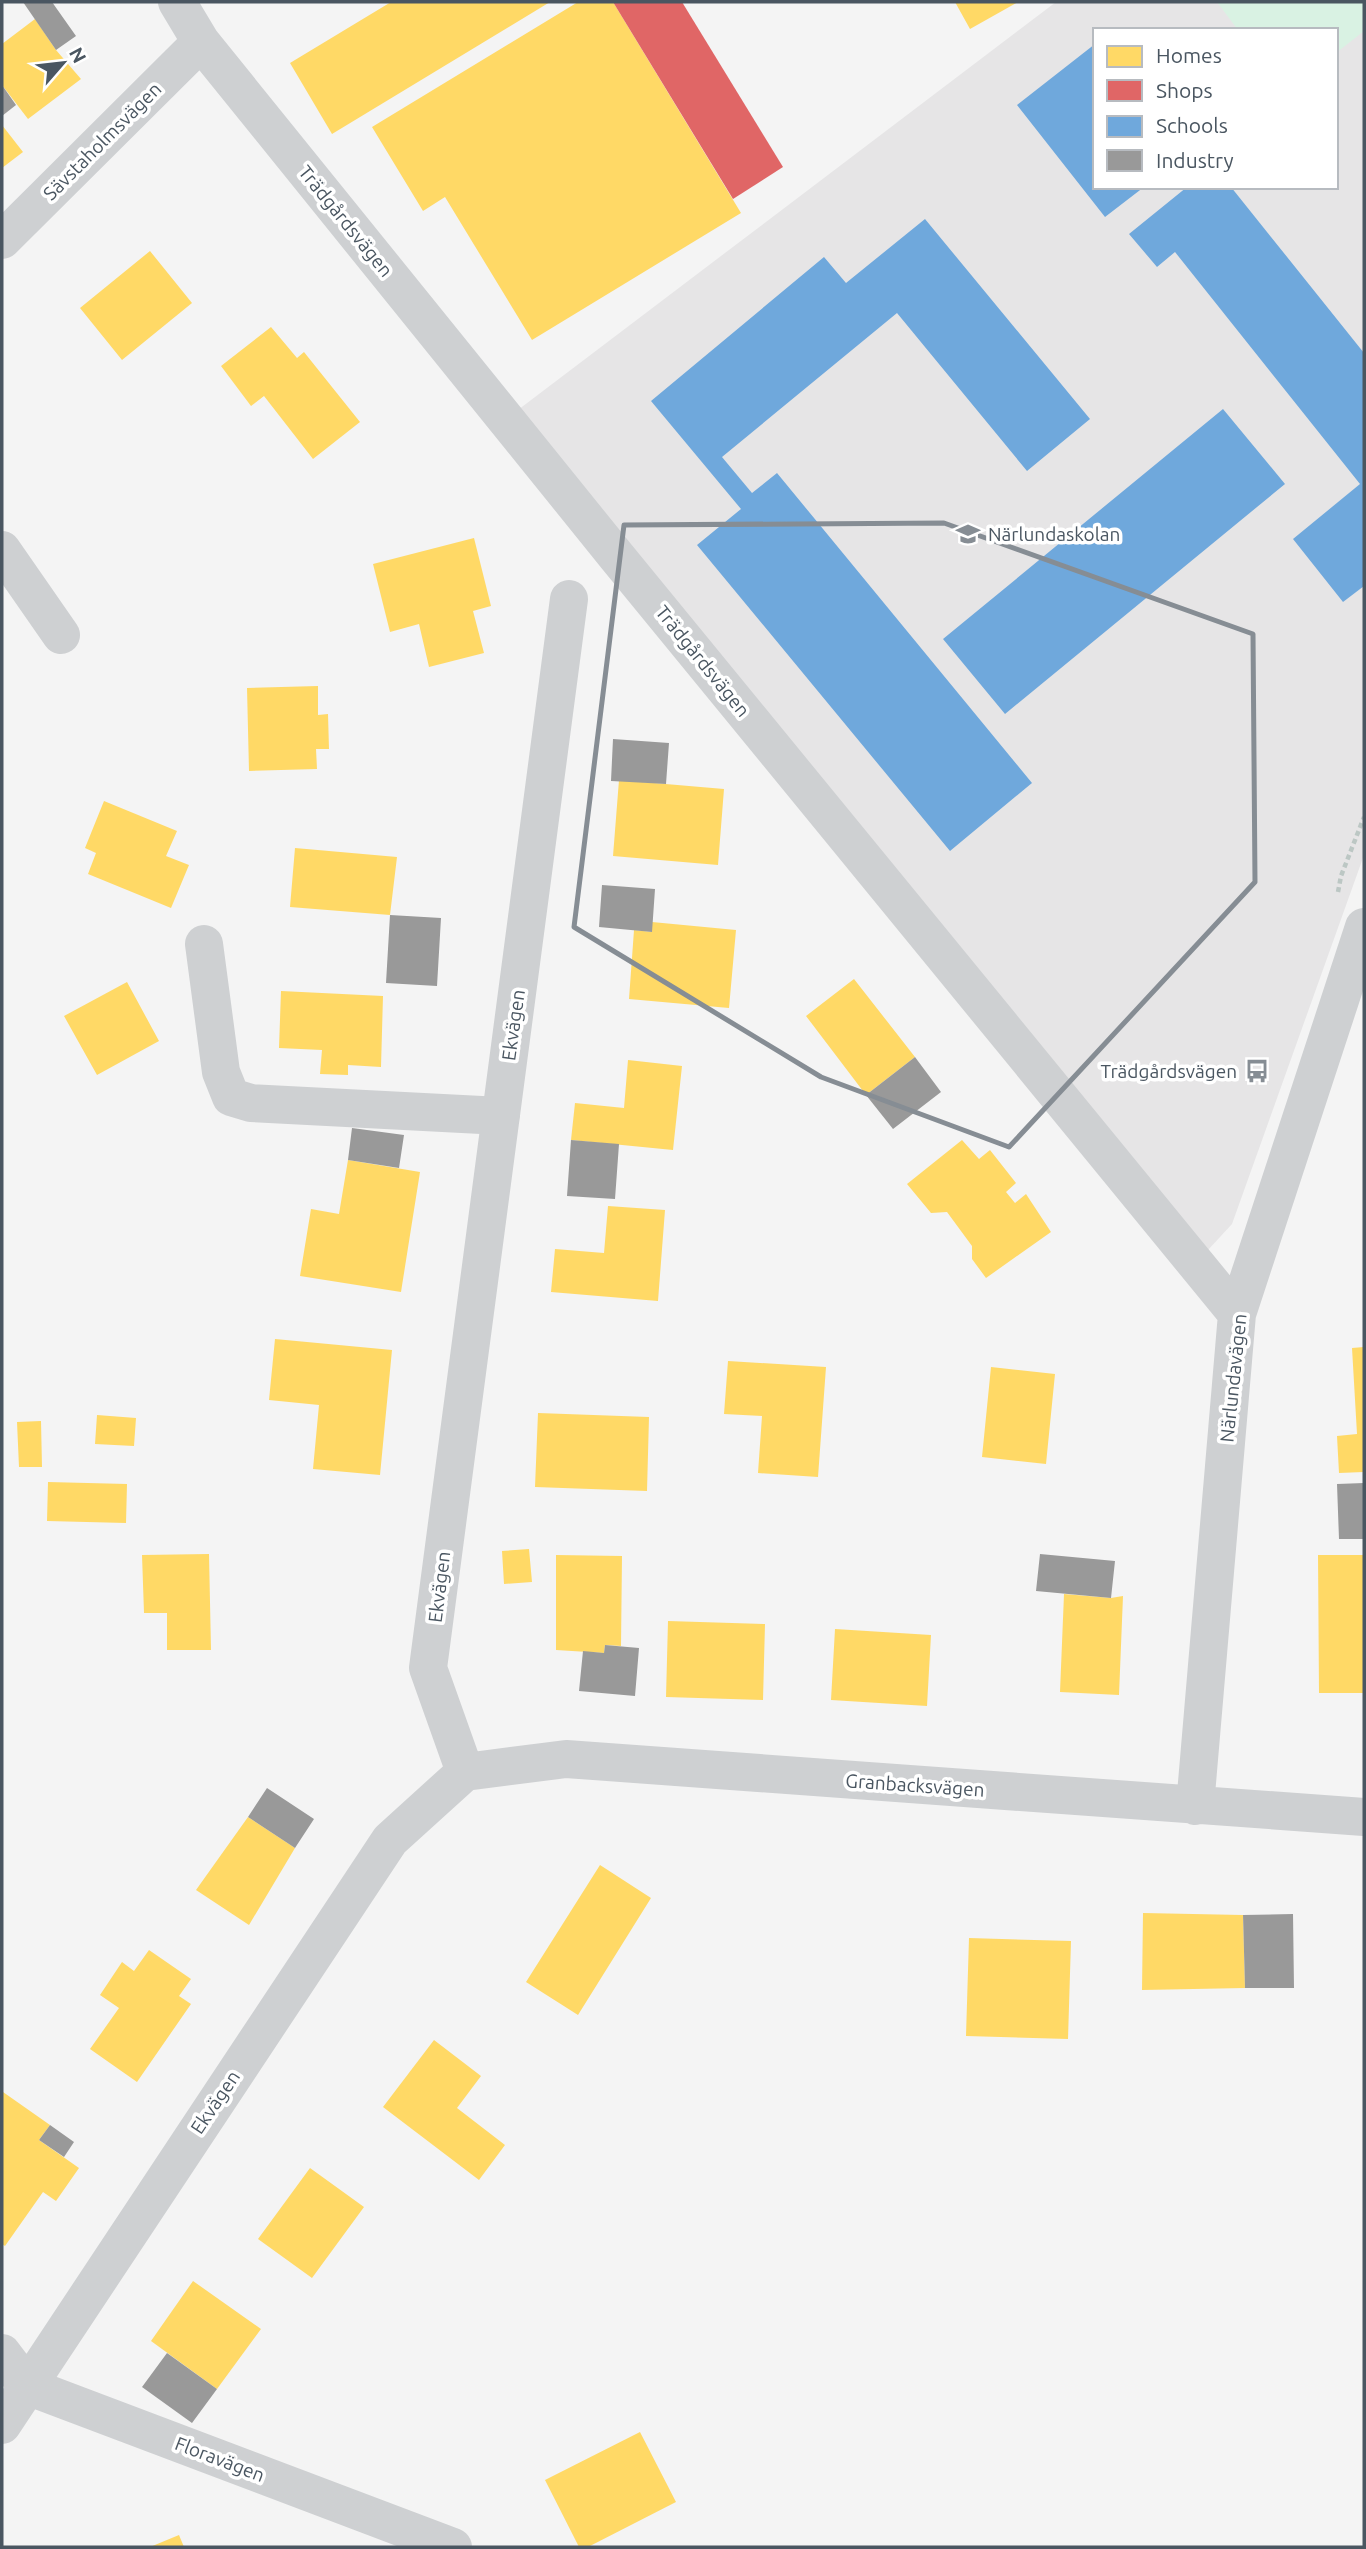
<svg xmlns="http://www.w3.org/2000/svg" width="1366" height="2549" font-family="Ubuntu,sans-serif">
	<rect width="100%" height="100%" fill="#f4f4f4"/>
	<path fill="#e6e5e6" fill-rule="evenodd" d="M 1056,2 L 1364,2 L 1364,855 L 1232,1224 L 1196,1263 L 506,419 ZM 1095,30 L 1336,30 L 1336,187 L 1095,187 Z"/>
	<path fill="#d9f2e3" d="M 1217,2 L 1364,2 L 1364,31 L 1336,53 L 1336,30 L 1238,30 Z"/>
	<path fill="#ffd966" d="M 391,2 L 550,2 L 332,134 L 290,63 Z
		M 578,2 L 613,2 L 741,213 L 532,340 L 445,197 L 423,211 L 372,127 Z
		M 955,2 L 1018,2 L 970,29 Z
		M 35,19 L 56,50 L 81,79 L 28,119 L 2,85 L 2,44 Z
		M 2,125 L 23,152 L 2,168 Z
		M 150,251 L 192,303 L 122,360 L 80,308 Z
		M 271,327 L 297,358 L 304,352 L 360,422 L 313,459 L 264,396 L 251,406 L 221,366 Z
		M 474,538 L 491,606 L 473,611 L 484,653 L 429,667 L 419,624 L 390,632 L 373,564 Z
		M 318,686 L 318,715 L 328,714 L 329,749 L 316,749 L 317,769 L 249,771 L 247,688 Z
		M 619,780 L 724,789 L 718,865 L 613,856 Z
		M 104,801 L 177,831 L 166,856 L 189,865 L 171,908 L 88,874 L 96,853 L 85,848 Z
		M 295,848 L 397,857 L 390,915 L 290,907 Z
		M 652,922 L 736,930 L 729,1008 L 629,999 L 634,930 L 652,932 Z
		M 854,979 L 915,1057 L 866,1095 L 806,1016 Z
		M 127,982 L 159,1041 L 97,1075 L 64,1016 Z
		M 281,991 L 383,996 L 381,1067 L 348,1065 L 348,1075 L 320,1074 L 322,1050 L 279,1048 Z
		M 628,1060 L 682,1066 L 673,1150 L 571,1140 L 575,1103 L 624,1108 Z
		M 962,1140 L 979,1159 L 990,1150 L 1016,1183 L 1006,1192 L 1015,1203 L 1026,1194 L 1051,1232 L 986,1278 L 972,1259 L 972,1246 L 947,1212 L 931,1213 L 907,1184 Z
		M 348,1160 L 420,1172 L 401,1292 L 300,1276 L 311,1209 L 339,1214 Z
		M 608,1206 L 665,1210 L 658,1301 L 551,1292 L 555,1249 L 604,1253 Z
		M 275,1339 L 392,1350 L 380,1475 L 313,1469 L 319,1405 L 269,1400 Z
		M 1364,1347 L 1364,1472 L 1339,1473 L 1337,1436 L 1357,1434 L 1352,1348 Z
		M 728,1361 L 826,1367 L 818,1477 L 758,1473 L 762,1416 L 724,1414 Z
		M 991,1367 L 1055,1374 L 1046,1464 L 982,1457 Z
		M 538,1413 L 649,1417 L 647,1491 L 535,1487 Z
		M 97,1415 L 136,1418 L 134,1446 L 95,1444 Z
		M 41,1421 L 42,1467 L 19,1467 L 17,1422 Z
		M 48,1482 L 127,1484 L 126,1523 L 47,1521 Z
		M 529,1549 L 532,1582 L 504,1584 L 502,1551 Z
		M 209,1554 L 211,1650 L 167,1650 L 167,1613 L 144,1613 L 142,1555 Z
		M 556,1555 L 622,1556 L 621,1646 L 605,1645 L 604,1653 L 556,1650 Z
		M 1318,1555 L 1364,1555 L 1364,1693 L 1319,1693 Z
		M 1064,1594 L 1111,1598 L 1123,1596 L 1119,1695 L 1060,1692 Z
		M 668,1621 L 765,1624 L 763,1700 L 666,1697 Z
		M 835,1629 L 931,1635 L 927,1706 L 831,1700 Z
		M 248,1817 L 295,1848 L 249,1925 L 196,1890 Z
		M 600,1865 L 651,1898 L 578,2015 L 526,1982 Z
		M 1143,1913 L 1243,1915 L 1245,1988 L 1142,1990 Z
		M 969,1938 L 1071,1941 L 1068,2039 L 966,2036 Z
		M 149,1950 L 191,1979 L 179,1996 L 191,2004 L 137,2082 L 90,2049 L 119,2008 L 100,1995 L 122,1962 L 134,1971 Z
		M 434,2040 L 481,2076 L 457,2108 L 505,2145 L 479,2180 L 383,2107 Z
		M 3,2092 L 50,2125 L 39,2140 L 79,2168 L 56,2201 L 43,2192 L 5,2246 L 2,2244 Z
		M 310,2168 L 364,2207 L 312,2278 L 258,2239 Z
		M 193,2281 L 261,2329 L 217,2389 L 151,2341 Z
		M 640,2432 L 676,2502 L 588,2547 L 579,2547 L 545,2480 Z
		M 179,2535 L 184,2547 L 150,2547 Z"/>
	<path fill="#e06666" d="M 613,2 L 682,2 L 783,167 L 733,199 Z"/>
	<path fill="#6fa8dc" d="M 1095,44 L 1095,187 L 1144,187 L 1105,217 L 1017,105 Z
		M 1187,187 L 1231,187 L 1364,353 L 1364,586 L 1343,602 L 1293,539 L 1360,484 L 1175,252 L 1157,267 L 1129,234 Z
		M 925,219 L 1090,419 L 1027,471 L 897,313 L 722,457 L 752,493 L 777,473 L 1032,783 L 950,851 L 697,545 L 741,509 L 651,401 L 824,257 L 846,283 Z
		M 1223,409 L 1285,484 L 1005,714 L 943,639 Z"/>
	<path fill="#999" d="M 23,2 L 52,2 L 76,36 L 56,50 Z
		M 2,85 L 16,105 L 2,116 Z
		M 613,739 L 669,743 L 666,784 L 611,781 Z
		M 602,885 L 655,889 L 652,932 L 599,927 Z
		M 390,915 L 441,918 L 437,986 L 386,983 Z
		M 915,1057 L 941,1092 L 893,1129 L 866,1095 Z
		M 352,1128 L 404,1135 L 399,1168 L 348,1160 Z
		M 571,1140 L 619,1144 L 615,1199 L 567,1196 Z
		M 1364,1483 L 1364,1539 L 1339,1539 L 1337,1484 Z
		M 1040,1554 L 1115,1561 L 1111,1598 L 1036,1591 Z
		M 605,1645 L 639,1648 L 635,1696 L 579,1691 L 583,1651 L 604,1653 Z
		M 267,1788 L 314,1819 L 295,1848 L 248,1817 Z
		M 1293,1914 L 1294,1988 L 1245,1988 L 1243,1915 Z
		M 50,2125 L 74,2142 L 64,2157 L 39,2140 Z
		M 167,2353 L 217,2389 L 192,2423 L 142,2387 Z"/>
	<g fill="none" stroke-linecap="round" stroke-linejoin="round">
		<path stroke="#bcc7c4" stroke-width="4.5" stroke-dasharray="5 3.5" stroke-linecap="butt" d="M 1338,892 L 1341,876 L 1364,817"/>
		<path stroke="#ced0d2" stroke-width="38" d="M 177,2 L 201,42 L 617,557 L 1237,1314
			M 2,240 L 201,42
			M 2,550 L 61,635
			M 204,944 L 221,1072 L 231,1097 L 251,1103 L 501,1116
			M 465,1772 L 428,1668 L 569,599
			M 465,1772 L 566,1759 L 1364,1817
			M 1195,1806 L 1237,1314 L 1364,927
			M 2,2353 L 27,2386 L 453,2547
			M 2,2425 L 390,1840 L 465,1772"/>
	</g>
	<path fill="none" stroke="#868d94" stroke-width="5" stroke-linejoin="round" d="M 944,523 L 1253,634 L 1255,882 L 1009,1147 L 821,1077 L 574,927 L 624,525 Z"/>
	<defs>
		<g id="school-bare" transform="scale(1.89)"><path d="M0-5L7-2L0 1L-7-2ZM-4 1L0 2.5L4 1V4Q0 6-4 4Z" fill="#868d94" stroke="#fff" stroke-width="2.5" paint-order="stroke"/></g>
		<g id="bus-bare" transform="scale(1.89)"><path d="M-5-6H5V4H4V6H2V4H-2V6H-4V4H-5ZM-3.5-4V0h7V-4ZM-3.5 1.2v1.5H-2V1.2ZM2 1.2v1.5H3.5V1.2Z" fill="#868d94" stroke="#fff" stroke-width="2.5" paint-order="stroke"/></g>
	</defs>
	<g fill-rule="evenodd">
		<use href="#school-bare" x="968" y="534"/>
		<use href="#bus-bare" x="1257" y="1071"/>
	</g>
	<g text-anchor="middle" stroke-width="7" stroke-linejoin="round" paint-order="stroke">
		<g font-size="19" fill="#4a5661" stroke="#fff">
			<text transform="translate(102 141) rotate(-45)" y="7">Sävstaholmsvägen</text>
			<text transform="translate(346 221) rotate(51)" y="7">Trädgårdsvägen</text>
			<text transform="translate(703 661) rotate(51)" y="7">Trädgårdsvägen</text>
			<text transform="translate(513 1025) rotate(-82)" y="7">Ekvägen</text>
			<text transform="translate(1233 1378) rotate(-84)" y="7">Närlundavägen</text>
			<text transform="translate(439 1587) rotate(-83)" y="7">Ekvägen</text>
			<text transform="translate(915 1785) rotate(4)" y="7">Granbacksvägen</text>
			<text transform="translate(215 2102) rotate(-56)" y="7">Ekvägen</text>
			<text transform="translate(220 2459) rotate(21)" y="7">Floravägen</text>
		</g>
		<g font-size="19" fill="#4a5661" stroke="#fff" text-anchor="start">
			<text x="988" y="541">Närlundaskolan</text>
			<text x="1237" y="1078" text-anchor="end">Trädgårdsvägen</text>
		</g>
	</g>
	<rect width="1366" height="2549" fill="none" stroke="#4a5661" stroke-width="7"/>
	<rect x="1093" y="28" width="245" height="161" fill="#ffffff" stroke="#b7bbc0" stroke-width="2"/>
	<rect x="1107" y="46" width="35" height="21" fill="#ffd966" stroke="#b7bbc0" stroke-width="2"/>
	<text x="1156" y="63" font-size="21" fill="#4a5661">Homes</text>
	<rect x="1107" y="80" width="35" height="21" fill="#e06666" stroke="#b7bbc0" stroke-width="2"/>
	<text x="1156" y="98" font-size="21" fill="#4a5661">Shops</text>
	<rect x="1107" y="116" width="35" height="21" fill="#6fa8dc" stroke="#b7bbc0" stroke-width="2"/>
	<text x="1156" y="133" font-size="21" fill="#4a5661">Schools</text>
	<rect x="1107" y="150" width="35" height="21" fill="#999999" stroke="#b7bbc0" stroke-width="2"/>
	<text x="1156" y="168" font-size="21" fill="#4a5661">Industry</text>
	<g transform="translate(63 63) rotate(62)" stroke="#ffffff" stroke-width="5" paint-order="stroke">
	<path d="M0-5L12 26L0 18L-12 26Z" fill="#4a5661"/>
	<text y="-10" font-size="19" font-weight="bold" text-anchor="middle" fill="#4a5661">N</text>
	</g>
</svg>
